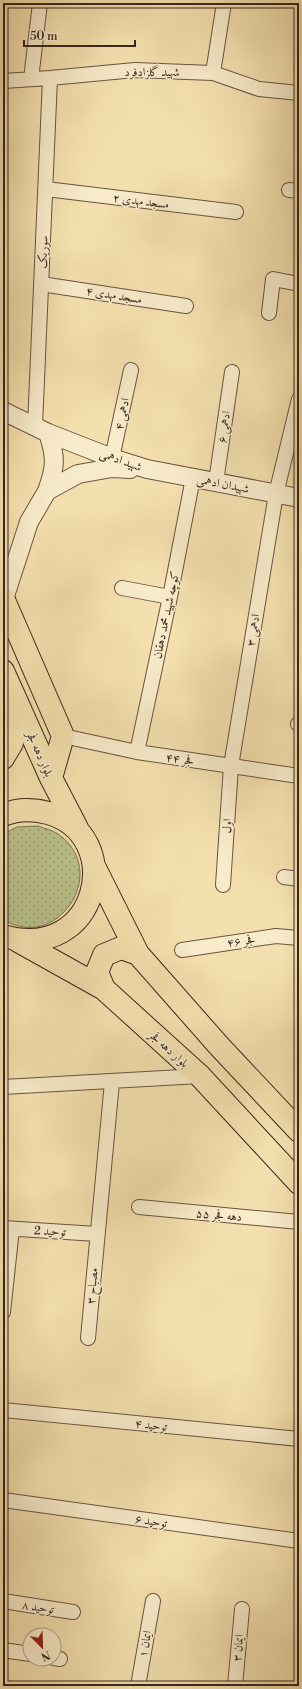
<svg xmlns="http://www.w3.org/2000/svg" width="302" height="1689" font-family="'Libre Bodoni',Amiri,serif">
	<defs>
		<pattern id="grass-dots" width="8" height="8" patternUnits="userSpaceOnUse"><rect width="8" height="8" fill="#bac28b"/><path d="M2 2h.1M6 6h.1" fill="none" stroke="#989d71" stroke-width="1.8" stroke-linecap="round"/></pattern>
	</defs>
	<rect width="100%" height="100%" fill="#f4e0ae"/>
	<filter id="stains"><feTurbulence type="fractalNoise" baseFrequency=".005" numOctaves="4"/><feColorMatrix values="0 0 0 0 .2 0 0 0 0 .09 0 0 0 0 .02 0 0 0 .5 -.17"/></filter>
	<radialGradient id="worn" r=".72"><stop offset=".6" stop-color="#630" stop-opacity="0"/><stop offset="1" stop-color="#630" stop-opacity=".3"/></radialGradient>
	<path fill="url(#grass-dots)" stroke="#7a7454" d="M 38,826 C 45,829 53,830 58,834 C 112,872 56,954 3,919 L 3,834 L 17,827 Z"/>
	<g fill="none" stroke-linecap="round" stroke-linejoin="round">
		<g stroke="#685441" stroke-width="16">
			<path id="minor" d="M 213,73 L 224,3
				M 31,79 L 40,3
				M 3,81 L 50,78 L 135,70 L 213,73 L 259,89 L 299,93
				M 46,189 L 236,212
				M 289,190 L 299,191
				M 41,284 L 186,306
				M 269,313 L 273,279 L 299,284
				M 35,426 L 50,78
				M 112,458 L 131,370
				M 216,482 L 232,372
				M 122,588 L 170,597
				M 298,724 L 299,724
				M 63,736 L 137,752 L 299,776
				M 137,752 L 170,597 L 193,478
				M 284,877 L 299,879
				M 223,885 L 231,766 L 276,494 L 299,399
				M 182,950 L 276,936 L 299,938
				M 3,1087 L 200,1076
				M 139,1207 L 299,1222
				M 3,1228 L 97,1234
				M 3,1312 L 12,1229
				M 88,1338 L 112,1082
				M 3,1410 L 299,1439
				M 3,1500 L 299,1541
				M 3,1601 L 73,1612
				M 3,1650 L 30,1654
				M 54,1658 L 60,1659
				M 138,1686 L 153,1601
				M 235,1686 L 242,1609"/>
		</g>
		<g stroke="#685441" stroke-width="20">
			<path id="tertiary" d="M 3,411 L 48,433 L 112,458 L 147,469 L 299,498
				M 47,491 C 56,466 56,457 48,433
				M 4,599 L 29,522 L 47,491 L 78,474 L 112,468 L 130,469"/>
		</g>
		<g stroke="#39251d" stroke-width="24">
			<path id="primary" d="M 3,598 L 63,736 L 51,778
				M 3,671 L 51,778 L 77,828
				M 3,715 L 12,743 L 3,758
				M 3,815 C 17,809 33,809 48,813 C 127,835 99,964 3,936
				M 94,866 L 138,954 L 220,1047 L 299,1131
				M 18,941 L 104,989 L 200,1076 L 299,1183
				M 104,989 L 97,972 L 104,955 L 121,948 L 138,954"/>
		</g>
		<use href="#minor" stroke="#f8ebca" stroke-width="14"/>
		<use href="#tertiary" stroke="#f8ebca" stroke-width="18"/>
		<use href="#primary" stroke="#f4e0ae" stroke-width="22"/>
	</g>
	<g text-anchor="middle" stroke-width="3" stroke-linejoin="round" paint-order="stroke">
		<g font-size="12" fill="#39251d" stroke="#f8ebca">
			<text x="152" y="76">شهید گلزادفرد</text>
			<text transform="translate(141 201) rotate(7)" y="4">مسجد مهدی ۲</text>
			<text transform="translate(43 252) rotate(-87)" y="4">سوریک</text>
			<text transform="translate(114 295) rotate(9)" y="4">مسجد مهدی ۴</text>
			<text transform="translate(122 414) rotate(-78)" y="4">ادهمی ۴</text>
			<text transform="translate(224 427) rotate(-82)" y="4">ادهمی ۶</text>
			<text transform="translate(121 460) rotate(20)" y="4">شهید ادهمی</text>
			<text transform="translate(223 484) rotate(11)" y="4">شهیدان ادهمی</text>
			<text transform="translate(166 615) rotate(-78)" y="4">کوچه شهید محمد دهقان</text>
			<text transform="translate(253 630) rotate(-81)" y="4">ادهمی ۳</text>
			<text transform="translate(40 754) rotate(66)" y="4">بلوار دهه فجر</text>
			<text transform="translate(180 759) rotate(8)" y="4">فجر ۴۴</text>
			<text transform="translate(227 826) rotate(-86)" y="4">اول</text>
			<text transform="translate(241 941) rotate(-8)" y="4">فجر ۴۶</text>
			<text transform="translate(169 1049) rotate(42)" y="4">بلوار دهه فجر</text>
			<text transform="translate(219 1215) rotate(5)" y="4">دهه فجر ۵۵</text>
			<text transform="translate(50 1231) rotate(3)" y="4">توحید 2</text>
			<text transform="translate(92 1286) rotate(-85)" y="4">مصباح ۳</text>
			<text transform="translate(151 1425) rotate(6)" y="4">توحید ۴</text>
			<text transform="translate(151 1521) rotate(8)" y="4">توحید ۶</text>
			<text transform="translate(38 1607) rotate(9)" y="4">توحید ۸</text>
			<text transform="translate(145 1644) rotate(-80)" y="4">ایمان ۱</text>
			<text transform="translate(238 1648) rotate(-85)" y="4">ایمان ۳</text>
		</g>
	</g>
	<rect width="302" height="1689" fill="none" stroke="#f4e0ae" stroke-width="16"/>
	<rect x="4" y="4" width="294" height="1681" fill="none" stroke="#39251d" stroke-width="2"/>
	<rect x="8" y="8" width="286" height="1673" fill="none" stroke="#39251d"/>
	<g transform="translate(42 1647) rotate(157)"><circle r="19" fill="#f8ebca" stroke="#ac9c85"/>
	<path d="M0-3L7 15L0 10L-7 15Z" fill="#8f2418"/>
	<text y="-6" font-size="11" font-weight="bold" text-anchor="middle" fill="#39251d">N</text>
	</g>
	<path d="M24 40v6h111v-6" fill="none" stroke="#39251d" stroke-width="2"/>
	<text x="30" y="40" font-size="12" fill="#39251d" stroke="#f8ebca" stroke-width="3" paint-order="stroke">50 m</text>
	<rect width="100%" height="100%" filter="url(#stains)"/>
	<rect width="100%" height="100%" fill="url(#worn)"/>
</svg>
